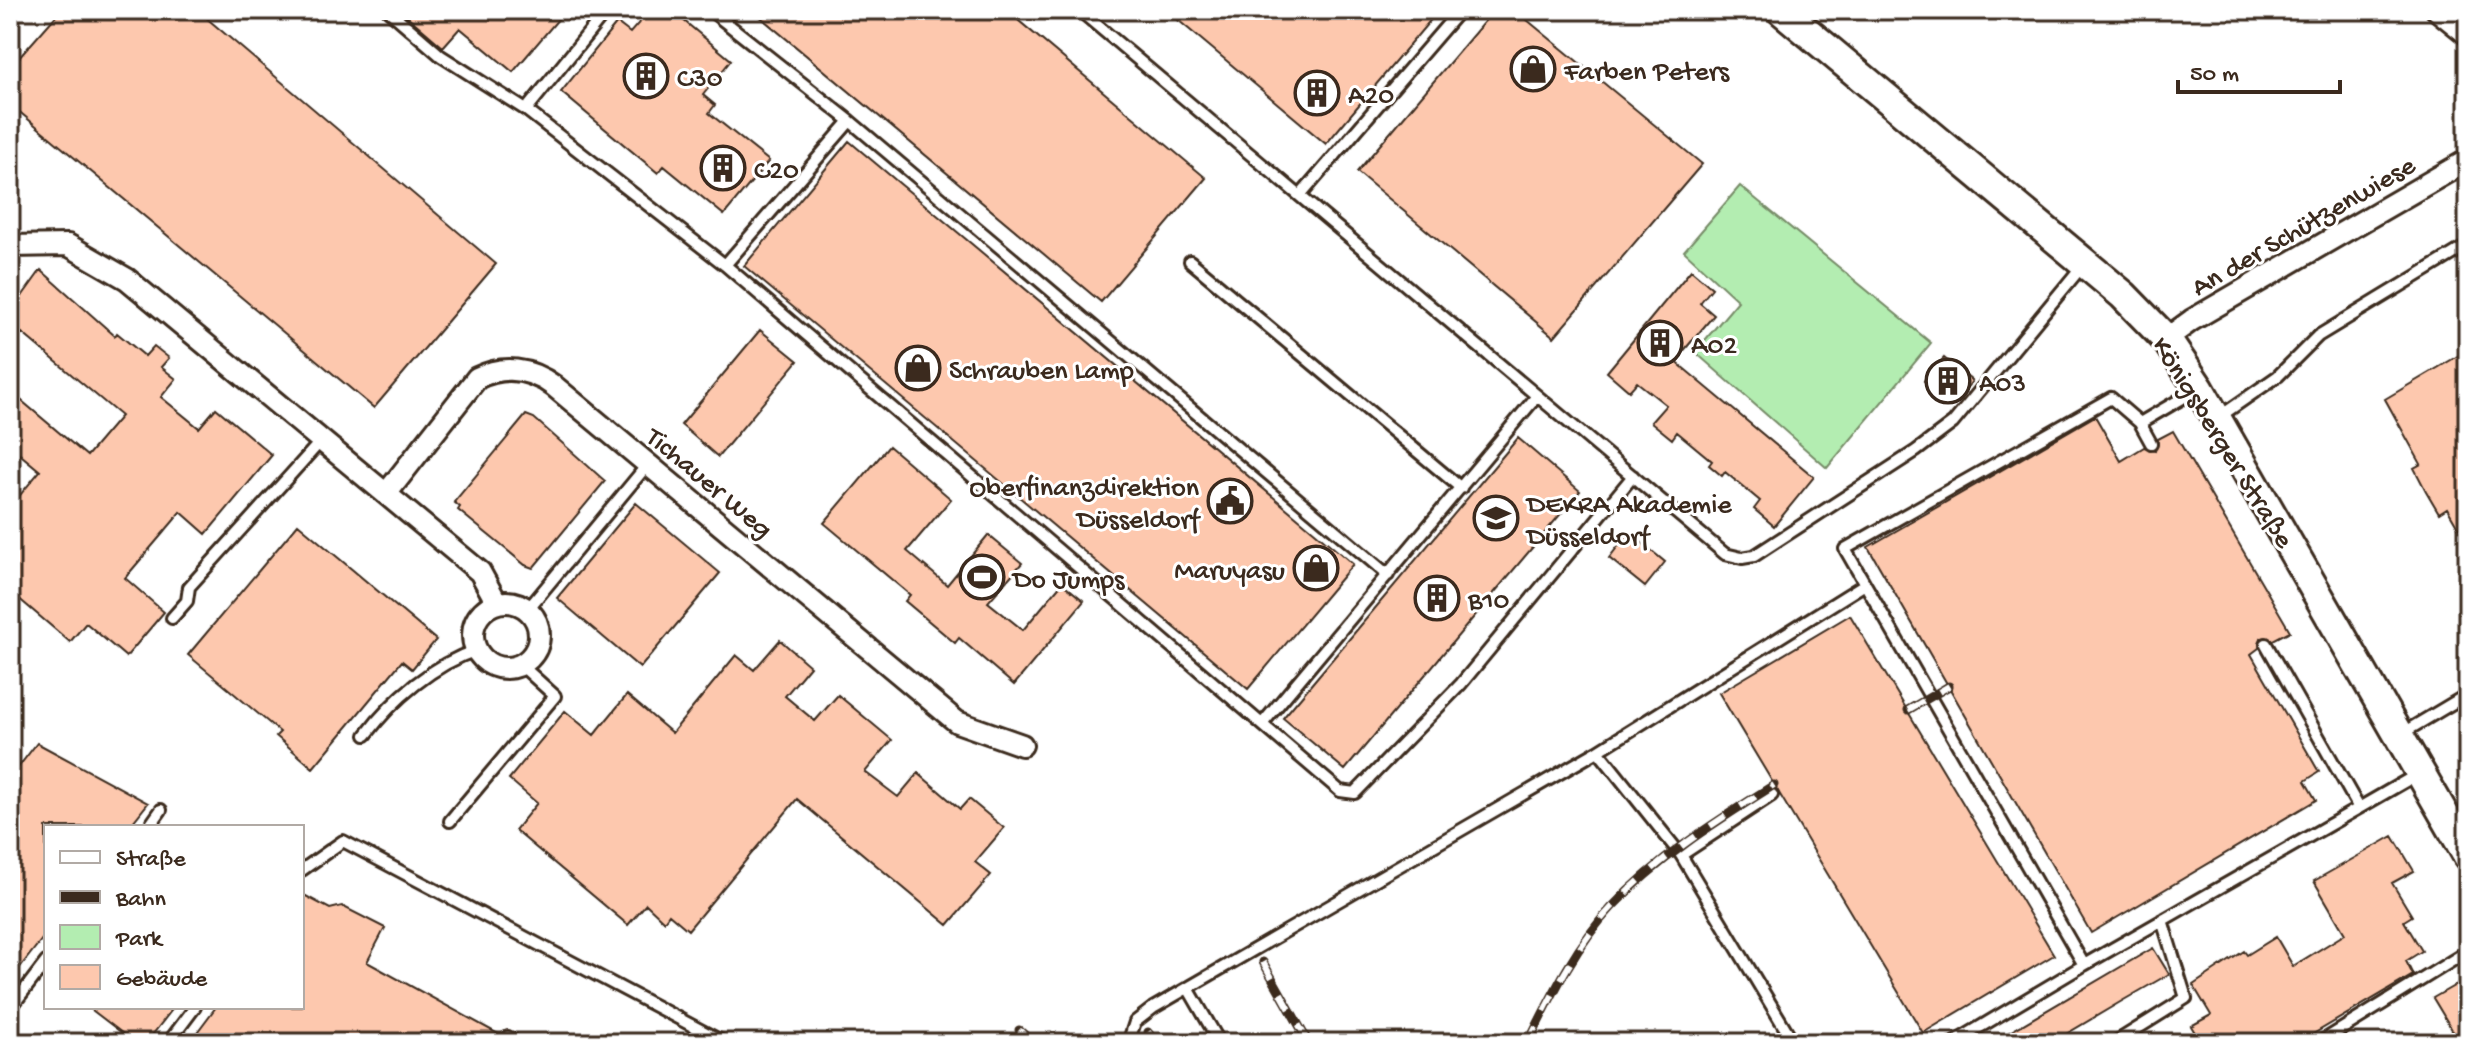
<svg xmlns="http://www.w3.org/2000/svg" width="2478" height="1053" font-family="'Gochi Hand',sans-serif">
	<rect width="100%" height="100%" fill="#fff"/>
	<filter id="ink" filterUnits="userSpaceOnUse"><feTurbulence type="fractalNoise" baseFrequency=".0125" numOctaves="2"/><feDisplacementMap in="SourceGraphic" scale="16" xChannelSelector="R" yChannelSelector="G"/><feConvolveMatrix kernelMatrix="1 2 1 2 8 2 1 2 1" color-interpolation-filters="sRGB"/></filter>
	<g filter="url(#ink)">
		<path fill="#b3edb1" stroke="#778c68" stroke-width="2" d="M 1740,186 L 1931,343 L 1827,468 L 1695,352 L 1738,301 L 1684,251 Z"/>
		<path fill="#fdc8ae" stroke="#3b2a1e" stroke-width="2" d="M 61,10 L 197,10 L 496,264 L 374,408 L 10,104 L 10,68 Z
			M 400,10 L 566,10 L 513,72 L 460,28 L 443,47 Z
			M 650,10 L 671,10 L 731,60 L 703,95 L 715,105 L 709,113 L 769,161 L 724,215 L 664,166 L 658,173 L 561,92 L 617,23 L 630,33 Z
			M 752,10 L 1006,10 L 1206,178 L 1101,302 Z
			M 1166,10 L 1439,10 L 1326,144 Z
			M 1494,10 L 1515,10 L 1702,164 L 1554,337 L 1357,172 Z
			M 849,141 L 1353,564 L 1248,689 L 744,266 Z
			M 41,270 L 115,336 L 117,333 L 145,356 L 154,346 L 169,358 L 161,367 L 176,379 L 161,397 L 199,428 L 216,408 L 272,455 L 206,534 L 181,512 L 125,578 L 164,612 L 126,657 L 86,623 L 70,642 L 10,591 L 10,507 L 40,471 L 10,446 L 10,391 L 87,456 L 121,416 L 22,333 L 10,348 L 10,313 Z
			M 1691,270 L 1712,288 L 1700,303 L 1714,315 L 1675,361 L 1814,477 L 1774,526 L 1754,509 L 1760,501 L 1725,472 L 1722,476 L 1709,465 L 1712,461 L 1677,432 L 1672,439 L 1651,422 L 1666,405 L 1637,382 L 1629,391 L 1607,372 Z
			M 760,330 L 798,361 L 718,457 L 681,425 Z
			M 2468,350 L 2468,544 L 2447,508 L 2439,513 L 2426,491 L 2414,468 L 2421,464 L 2385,399 Z
			M 1944,358 L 1972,381 L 1953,405 L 1924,381 Z
			M 526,415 L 534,418 L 605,481 L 533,568 L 525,565 L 458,510 L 460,507 L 454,502 Z
			M 2095,416 L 2121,461 L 2144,447 L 2155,450 L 2158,439 L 2173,431 L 2290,631 L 2273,640 L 2261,638 L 2259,648 L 2251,654 L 2319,772 L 2305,781 L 2316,800 L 2091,933 L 1868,547 Z
			M 1518,438 L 1580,491 L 1345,770 L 1283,718 Z
			M 889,446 L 951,499 L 907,551 L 947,585 L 988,535 L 1022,563 L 988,602 L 1023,630 L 1062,583 L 1084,601 L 1014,685 L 959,638 L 955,643 L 905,601 L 910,595 L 824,523 Z
			M 636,503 L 720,573 L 640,668 L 557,598 Z
			M 298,524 L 436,640 L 412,669 L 402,661 L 313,768 L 276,736 L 280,732 L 188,655 Z
			M 1629,532 L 1665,562 L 1645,587 L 1609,558 Z
			M 1850,615 L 2054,955 L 1923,1033 L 1719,693 Z
			M 780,640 L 810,666 L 785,696 L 815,721 L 838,695 L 892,740 L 865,772 L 898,797 L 918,773 L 960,809 L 969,799 L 1004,828 L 975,862 L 991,875 L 948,925 L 797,799 L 688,930 L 669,914 L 664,921 L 646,904 L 628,925 L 515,830 L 537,803 L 509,779 L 565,711 L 594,735 L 627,695 L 672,733 L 736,655 L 754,670 Z
			M 37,743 L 148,803 L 129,827 L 46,827 L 46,934 L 10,980 L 10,778 Z
			M 2393,836 L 2414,871 L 2392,883 L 2412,916 L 2404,921 L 2422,951 L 2406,961 L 2413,975 L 2298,1043 L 2201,1043 L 2191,1026 L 2211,1015 L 2193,985 L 2244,951 L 2247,955 L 2276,937 L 2293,966 L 2345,934 L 2314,881 Z
			M 302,894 L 330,909 L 342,906 L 385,928 L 367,962 L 500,1035 L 496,1043 L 189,1043 L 216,1007 L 302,1007 Z
			M 2153,948 L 2169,974 L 2122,1001 L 2051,1043 L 1991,1043 Z
			M 2468,978 L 2468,1043 L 2460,1043 L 2433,998 Z
			M 88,1007 L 174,1007 L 146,1043 L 135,1043 Z"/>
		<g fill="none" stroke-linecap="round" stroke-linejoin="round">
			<g stroke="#3b2a1e" stroke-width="16">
				<path id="service" d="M 388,10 L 441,56 L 526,110 L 725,265 L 1340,791 L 1355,793 L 1461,684 L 1633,476
					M 710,10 L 850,121 L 1388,575
					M 1079,10 L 1725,554 L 1742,558 L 1754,556 L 1916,451 L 1953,423 L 2083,265
					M 526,110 L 607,10
					M 1300,196 L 1460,10
					M 1190,261 L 1461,488
					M 725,265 L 850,121
					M 2219,417 L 2278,376 L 2318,336 L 2468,245
					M 2140,423 L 2111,398 L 1845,549 L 2084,965 L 2359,808
					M 2151,443 L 2140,423 L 2198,389
					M 528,609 L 648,464
					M 172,618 L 187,601 L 189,587 L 321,441
					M 2266,644 L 2359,808 L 2418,774
					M 1263,723 L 1537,396
					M 2401,734 L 2468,694
					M 366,735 C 393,699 434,664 477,650
					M 1598,751 L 1681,855 L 1794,1043
					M 450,821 L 555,696 L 521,665
					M 149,827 L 161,810
					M 1681,855 L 1772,795
					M 302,870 L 343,841 L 725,1043
					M 1188,988 L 1220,1043
					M 10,1009 L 46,962
					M 168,1043 L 195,1007
					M 504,1043 L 508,1037 L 518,1043
					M 1128,1043 L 1135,1022 L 1153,1008 L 1598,751 L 1865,584
					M 1953,1043 L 2084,965
					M 2114,1043 L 2186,998 L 2162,920
					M 2319,1043 L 2468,951"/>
			</g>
			<g stroke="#3b2a1e" stroke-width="26">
				<path id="minor" d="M 2437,10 L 2468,35
					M 10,246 L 68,245 L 127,279 L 480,572 L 497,603
					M 2166,339 L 2192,320 L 2468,160
					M 386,494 L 477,378 C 503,365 530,368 554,386 L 957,722 L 1022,745
					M473 635a33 33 0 1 1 66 0a33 33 0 1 1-66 0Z"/>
			</g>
			<g stroke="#3b2a1e" stroke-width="34">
				<path id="secondary" d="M 1781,10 L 2123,295 L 2166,339 L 2199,388 L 2468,856"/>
			</g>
			<use href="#service" stroke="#fff" stroke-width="10"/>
			<use href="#minor" stroke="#fff" stroke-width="20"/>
			<use href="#secondary" stroke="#fff" stroke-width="28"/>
			<g stroke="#3b2a1e" stroke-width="9">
				<path id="rail" d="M 1908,710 L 1949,686
					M 1263,962 L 1309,1043
					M 1019,1030 L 1034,1043
					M 1148,1032 L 1157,1043
					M 1528,1043 C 1551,997 1576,945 1612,907 C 1659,857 1717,821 1774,785"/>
			</g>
			<use href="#rail" stroke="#fff" stroke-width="6" stroke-dasharray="18" stroke-linecap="butt"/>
		</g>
	</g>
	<defs>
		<g id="shop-ring" transform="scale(2.3)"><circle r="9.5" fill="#fff" stroke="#3b2a1e" stroke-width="1.5"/><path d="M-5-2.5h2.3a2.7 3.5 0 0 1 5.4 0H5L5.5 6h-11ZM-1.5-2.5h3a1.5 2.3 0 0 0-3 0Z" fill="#3b2a1e"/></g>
		<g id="building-ring" transform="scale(2.3)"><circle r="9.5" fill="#fff" stroke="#3b2a1e" stroke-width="1.5"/><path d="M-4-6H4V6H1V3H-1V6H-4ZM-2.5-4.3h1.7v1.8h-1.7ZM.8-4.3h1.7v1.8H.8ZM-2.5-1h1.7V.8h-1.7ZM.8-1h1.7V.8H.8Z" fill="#3b2a1e"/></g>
		<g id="civic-ring" transform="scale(2.3)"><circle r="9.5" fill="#fff" stroke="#3b2a1e" stroke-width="1.5"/><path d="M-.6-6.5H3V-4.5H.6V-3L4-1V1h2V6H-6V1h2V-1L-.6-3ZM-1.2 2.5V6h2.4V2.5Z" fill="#3b2a1e"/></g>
		<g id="university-ring" transform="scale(2.3)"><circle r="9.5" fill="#fff" stroke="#3b2a1e" stroke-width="1.5"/><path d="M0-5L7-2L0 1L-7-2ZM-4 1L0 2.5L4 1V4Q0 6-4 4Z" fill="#3b2a1e"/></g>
		<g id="stadium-ring" transform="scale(2.3)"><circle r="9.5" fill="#fff" stroke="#3b2a1e" stroke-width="1.5"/><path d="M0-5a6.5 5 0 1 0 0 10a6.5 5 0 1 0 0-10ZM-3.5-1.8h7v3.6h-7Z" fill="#3b2a1e"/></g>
	</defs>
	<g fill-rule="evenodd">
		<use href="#shop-ring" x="1533" y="69"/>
		<use href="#building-ring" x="646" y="76"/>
		<use href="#building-ring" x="1317" y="93"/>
		<use href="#building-ring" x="723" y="168"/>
		<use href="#building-ring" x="1660" y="343"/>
		<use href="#shop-ring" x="918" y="368"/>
		<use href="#building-ring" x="1948" y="381"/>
		<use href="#civic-ring" x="1230" y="501"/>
		<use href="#university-ring" x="1496" y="518"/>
		<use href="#shop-ring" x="1316" y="568"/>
		<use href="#stadium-ring" x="982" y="577"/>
		<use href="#building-ring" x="1437" y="598"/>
	</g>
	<g text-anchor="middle" stroke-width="6" stroke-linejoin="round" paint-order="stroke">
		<g font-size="28" fill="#3b2a1e" stroke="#fff" text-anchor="start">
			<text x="1564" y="79">Farben Peters</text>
			<text x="677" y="86">C30</text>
			<text x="1348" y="103">A20</text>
			<text x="754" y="178">C20</text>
			<text x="1691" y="353">A02</text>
			<text x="949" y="378">Schrauben Lamp</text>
			<text x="1979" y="391">A03</text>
			<text x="1199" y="495" text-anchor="end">Oberfinanzdirektion<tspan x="1199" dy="32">Düsseldorf</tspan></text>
			<text x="1527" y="512">DEKRA Akademie<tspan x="1527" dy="32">Düsseldorf</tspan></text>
			<text x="1285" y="578" text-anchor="end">Maruyasu</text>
			<text x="1013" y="587">Do Jumps</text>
			<text x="1468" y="608">B10</text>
		</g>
		<g font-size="28" fill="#3b2a1e" stroke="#fff">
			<text transform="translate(2302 224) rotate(-30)" y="10">An der Schützenwiese</text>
			<text transform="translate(2225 441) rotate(58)" y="10">Königsberger Straße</text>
			<text transform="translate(711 481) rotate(40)" y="10">Tichauer Weg</text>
		</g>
	</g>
	<rect width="2478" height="1053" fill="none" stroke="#fff" stroke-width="40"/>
	<rect x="20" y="20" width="2438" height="1013" fill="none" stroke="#3b2a1e" stroke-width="3" filter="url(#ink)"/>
	<rect x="44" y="825" width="260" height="184" fill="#ffffff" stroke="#b1aaa5" stroke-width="2"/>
	<rect x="60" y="851" width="40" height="12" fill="#ffffff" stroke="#b1aaa5" stroke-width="2"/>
	<text x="116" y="865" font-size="24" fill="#3b2a1e">Straße</text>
	<rect x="60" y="891" width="40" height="12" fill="#3b2a1e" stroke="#b1aaa5" stroke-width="2"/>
	<text x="116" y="905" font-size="24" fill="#3b2a1e">Bahn</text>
	<rect x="60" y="925" width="40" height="24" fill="#b3edb1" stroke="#b1aaa5" stroke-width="2"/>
	<text x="116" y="945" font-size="24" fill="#3b2a1e">Park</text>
	<rect x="60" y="965" width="40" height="24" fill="#fdc8ae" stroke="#b1aaa5" stroke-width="2"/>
	<text x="116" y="985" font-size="24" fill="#3b2a1e">Gebäude</text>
	<path d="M2178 80v12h162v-12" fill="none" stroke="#3b2a1e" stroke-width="4"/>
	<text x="2190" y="80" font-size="24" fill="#3b2a1e" stroke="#ffffff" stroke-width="6" paint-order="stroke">50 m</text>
</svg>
